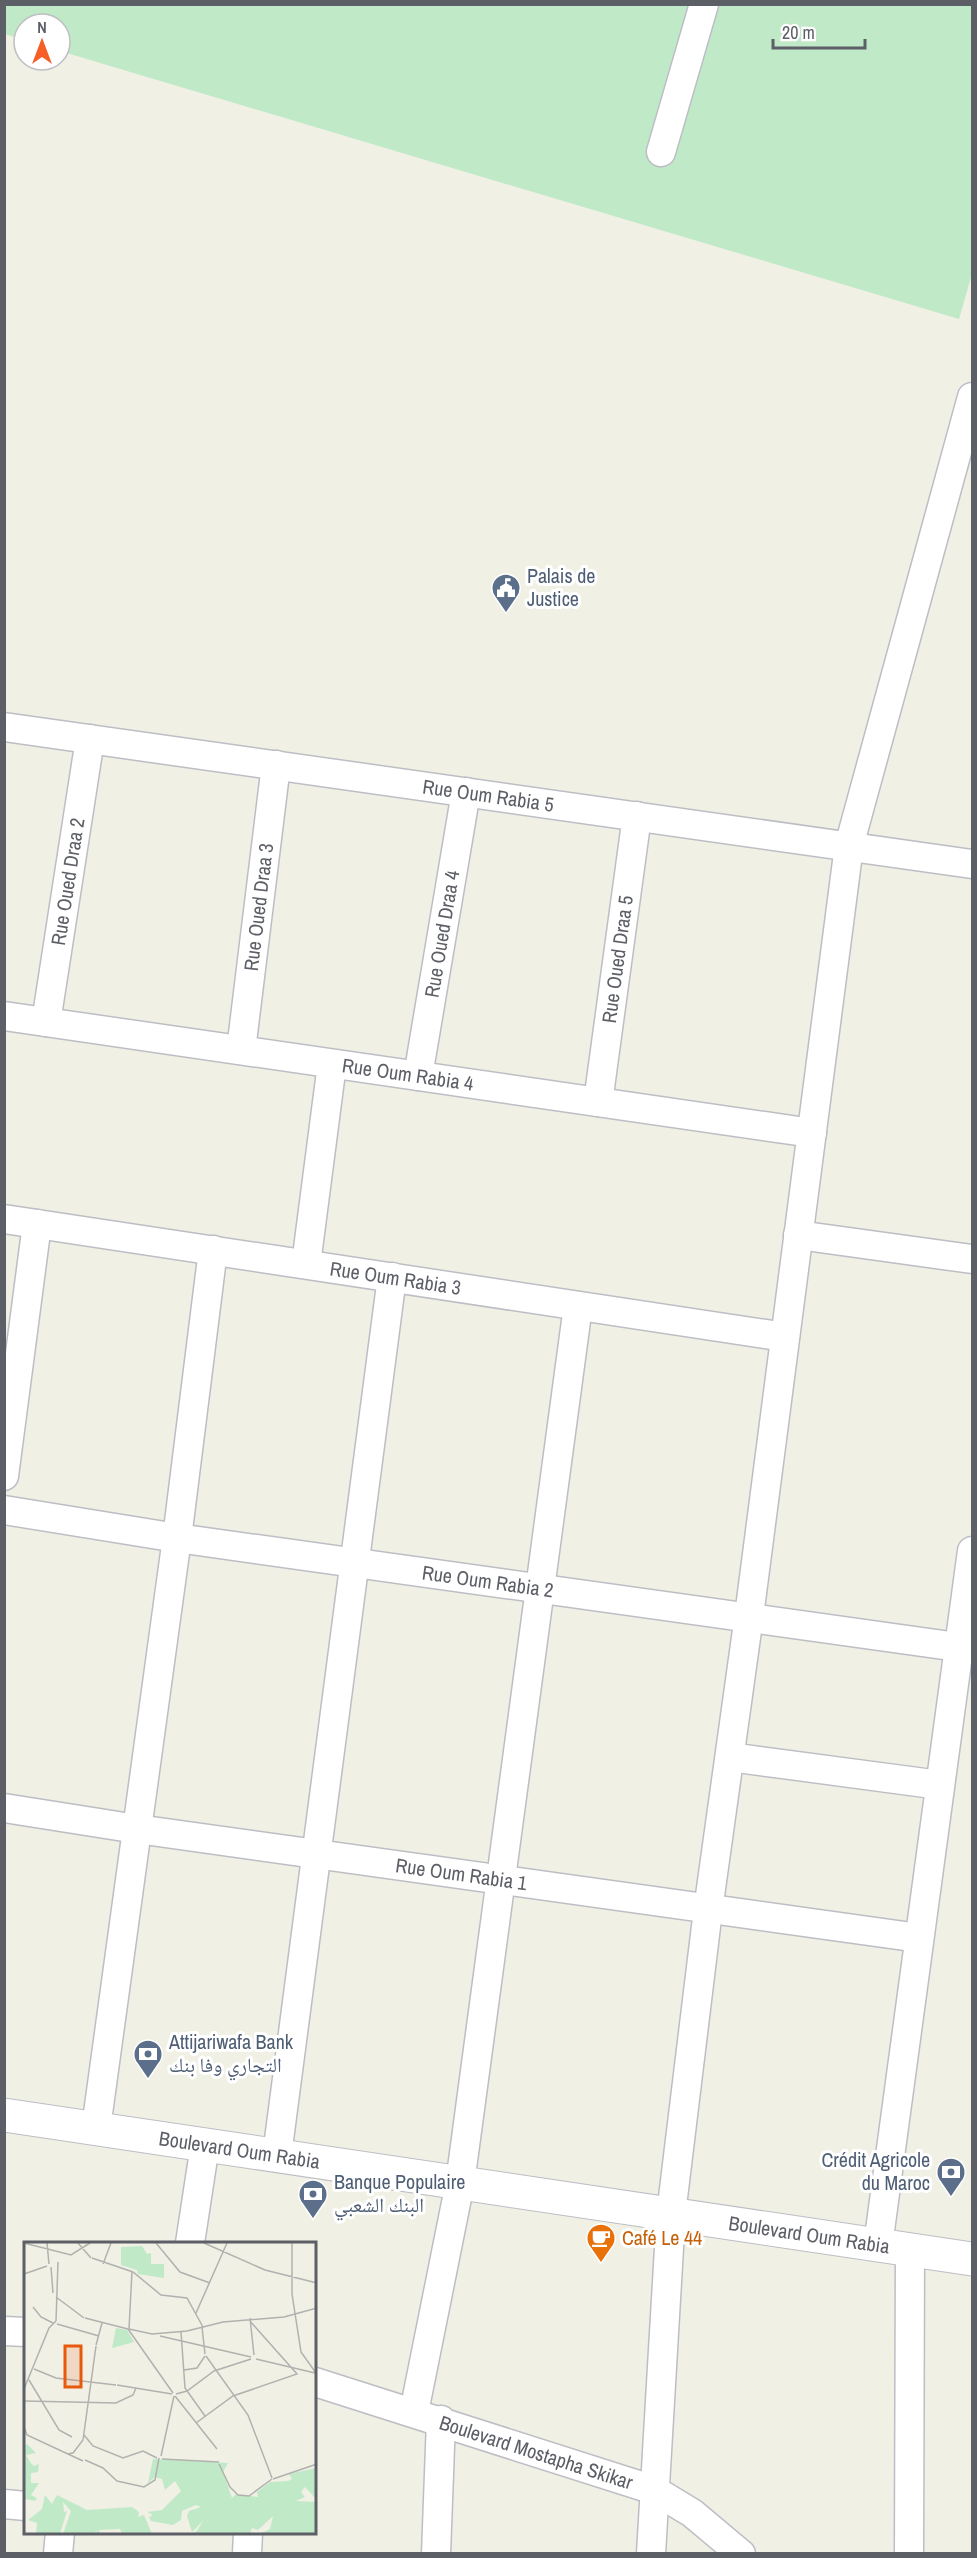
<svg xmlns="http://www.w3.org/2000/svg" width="977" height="2558" font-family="'Archivo Narrow','Noto Naskh Arabic',sans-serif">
	<rect width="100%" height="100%" fill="#f0f0e5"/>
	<path fill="#c0e9c8" d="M 4,5 L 972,5 L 972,274 L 959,319 L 60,51 L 60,24 L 24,24 L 24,40 L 5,34 Z"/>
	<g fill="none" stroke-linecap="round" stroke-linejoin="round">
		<g stroke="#bdbec5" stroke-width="31">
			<g id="minor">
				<path d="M 661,152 L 704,4"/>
				<path id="s1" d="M 4,727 L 972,864"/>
				<path id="s2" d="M 4,1016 L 812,1133"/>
				<path id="s3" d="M 46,1022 L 90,739"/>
				<path id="s4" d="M 241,1050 L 276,765"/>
				<path id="s5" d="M 418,1076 L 466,792"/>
				<path id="s6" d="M 598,1102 L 637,816"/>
				<path id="s7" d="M 4,1219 L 785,1337"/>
				<path d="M 798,1235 L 972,1259"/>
				<path d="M 306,1264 L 332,1064"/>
				<path d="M 4,1476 L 37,1224"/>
				<path id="s8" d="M 4,1510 L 177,1538 L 972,1649"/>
				<path d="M 730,1757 L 940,1785"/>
				<path id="s9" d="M 4,1808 L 137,1829 L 919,1938"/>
				<path d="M 96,2128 L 177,1538 L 213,1250"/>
				<path d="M 277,2155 L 392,1277"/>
				<path d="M 190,2243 L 205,2145"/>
				<path d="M 878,2245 L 972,1551"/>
				<path d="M 4,2331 L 26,2332"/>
				<path id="s10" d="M 315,2382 L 654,2490 L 692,2513 L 741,2554"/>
				<path d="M 414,2412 L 460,2183 L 578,1306"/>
				<path d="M 4,2504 L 26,2506"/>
				<path d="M 58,2554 L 60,2532"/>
				<path d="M 247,2554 L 248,2532"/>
				<path d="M 436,2554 L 441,2420"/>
				<path d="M 651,2554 L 671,2214 L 708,1910 L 749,1616 L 849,846 L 972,397"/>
				<path d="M 909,2554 L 910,2250"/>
			</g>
		</g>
		<g stroke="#bdbec5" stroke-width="35">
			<g id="tertiary">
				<path id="s11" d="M 4,2115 L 972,2259"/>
			</g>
		</g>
		<use href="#minor" stroke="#fff" stroke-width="28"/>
		<use href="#tertiary" stroke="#fff" stroke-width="33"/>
	</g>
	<defs>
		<g id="civic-pin" transform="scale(1.5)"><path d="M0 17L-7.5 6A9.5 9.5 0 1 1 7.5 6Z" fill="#5c6f8a" stroke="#fff"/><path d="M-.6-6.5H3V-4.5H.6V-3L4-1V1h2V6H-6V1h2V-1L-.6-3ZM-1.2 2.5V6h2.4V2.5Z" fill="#fff"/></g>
		<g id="bank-pin" transform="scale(1.5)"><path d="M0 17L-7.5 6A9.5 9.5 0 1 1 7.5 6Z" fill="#5c6f8a" stroke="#fff"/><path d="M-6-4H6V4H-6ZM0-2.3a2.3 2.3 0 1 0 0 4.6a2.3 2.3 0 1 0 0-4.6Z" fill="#fff"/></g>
		<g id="cafe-pin" transform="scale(1.5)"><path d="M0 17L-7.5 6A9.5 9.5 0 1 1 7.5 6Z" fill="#e8710a" stroke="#fff"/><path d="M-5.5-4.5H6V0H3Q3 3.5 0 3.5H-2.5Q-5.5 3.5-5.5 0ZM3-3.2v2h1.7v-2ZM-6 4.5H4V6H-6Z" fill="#fff"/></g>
	</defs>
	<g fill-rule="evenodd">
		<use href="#civic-pin" x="506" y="588"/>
		<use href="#bank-pin" x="148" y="2054"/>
		<use href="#bank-pin" x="951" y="2172"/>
		<use href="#bank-pin" x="313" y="2194"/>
		<use href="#cafe-pin" x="601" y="2238"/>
	</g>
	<g text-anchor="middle" stroke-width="6" stroke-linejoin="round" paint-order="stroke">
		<g font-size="20" fill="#4e5e75" stroke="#fff" text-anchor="start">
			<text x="527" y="583">Palais de<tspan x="527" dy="23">Justice</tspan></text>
			<text x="169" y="2049">Attijariwafa Bank<tspan x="169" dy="23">التجاري وفا بنك</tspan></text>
			<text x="930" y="2167" text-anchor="end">Crédit Agricole<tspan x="930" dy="23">du Maroc</tspan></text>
			<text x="334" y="2189">Banque Populaire<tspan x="334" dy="23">البنك الشعبي</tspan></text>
		</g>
		<g font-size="20" fill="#5d5f67" stroke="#fff">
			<text dy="7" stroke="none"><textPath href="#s1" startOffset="489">Rue Oum Rabia 5</textPath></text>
			<text dy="7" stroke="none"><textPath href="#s3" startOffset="142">Rue Oued Draa 2</textPath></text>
			<text dy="7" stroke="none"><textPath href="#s4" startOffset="144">Rue Oued Draa 3</textPath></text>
			<text dy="7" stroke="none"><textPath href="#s5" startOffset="144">Rue Oued Draa 4</textPath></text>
			<text dy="7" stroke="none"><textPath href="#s6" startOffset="144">Rue Oued Draa 5</textPath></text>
			<text dy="7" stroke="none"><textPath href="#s2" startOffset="408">Rue Oum Rabia 4</textPath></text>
			<text dy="7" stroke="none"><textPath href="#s7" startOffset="396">Rue Oum Rabia 3</textPath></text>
			<text dy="7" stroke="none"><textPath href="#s8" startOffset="489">Rue Oum Rabia 2</textPath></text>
			<text dy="7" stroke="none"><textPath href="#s9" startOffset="462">Rue Oum Rabia 1</textPath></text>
			<text dy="7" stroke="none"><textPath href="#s11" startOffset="238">Boulevard Oum Rabia</textPath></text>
			<text dy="7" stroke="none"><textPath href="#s11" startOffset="814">Boulevard Oum Rabia</textPath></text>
			<text dy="7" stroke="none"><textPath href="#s10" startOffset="232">Boulevard Mostapha Skikar</textPath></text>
		</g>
		<g font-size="20" fill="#c56008" stroke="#fff" text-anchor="start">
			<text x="622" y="2245">Café Le 44</text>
		</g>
	</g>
	<g transform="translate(24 2242)">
		<rect width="292" height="292" fill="#f0f0e5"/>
		<path d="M 118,4 L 123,12 L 127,11 L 127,22 L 140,22 L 140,36 L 114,32 L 113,28 L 97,23 L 97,5 ZM 92,86 L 103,88 L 110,100 L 88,106 ZM 3,202 L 12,211 L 2,213 L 6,220 L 10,224 L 15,222 L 14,230 L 7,231 L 7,241 L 15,241 L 7,253 L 13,256 L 11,259 L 2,257 L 0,263 L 0,204 ZM 129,217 L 204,221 L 199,230 L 208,256 L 212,252 L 234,255 L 233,250 L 246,240 L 264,239 L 268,237 L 265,232 L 292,226 L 292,257 L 281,245 L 277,250 L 281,255 L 272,259 L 292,260 L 292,292 L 236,292 L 246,287 L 249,274 L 234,288 L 228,286 L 226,292 L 168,292 L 172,290 L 180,278 L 168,290 L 163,274 L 165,269 L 177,265 L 172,263 L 158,269 L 157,278 L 149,283 L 127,279 L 125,275 L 129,273 L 123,270 L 138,268 L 157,249 L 151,239 L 141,248 L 138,237 L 131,235 L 124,241 ZM 21,253 L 28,262 L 33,253 L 63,268 L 108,265 L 115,270 L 114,275 L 120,273 L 128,292 L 98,292 L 96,287 L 75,288 L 76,292 L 71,292 L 74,288 L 69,292 L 39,292 L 47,269 L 39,260 L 40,270 L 43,269 L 36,292 L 12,292 L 13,281 L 4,278 L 18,267 Z" fill="#c0e9c8"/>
		<path fill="none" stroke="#b1b2af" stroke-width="1.5" d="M 0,1 L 47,13 L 66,1M 23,1 L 25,22M 54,1 L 67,16M 132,1 L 156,30 L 186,41M 180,1 L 241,28 L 293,41M 268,1 L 268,52 L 277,110 L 292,131M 68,16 L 109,30 L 137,53 L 163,56 L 179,85M 79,22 L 87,1M 27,25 L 29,51M 0,32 L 23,24M 32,55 L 60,76M 9,65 L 17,75 L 29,81M 172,71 L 203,1M 61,76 L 104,87M 226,76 L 230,113M 32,79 L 34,20M 33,82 L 75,94M 178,85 L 181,112M 104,87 L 149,151M 105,87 L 108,29M 105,87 L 128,92 L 163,89 L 199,80 L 260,75 L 293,66M 157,90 L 161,146 L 181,174M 136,94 L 227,115M 72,103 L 78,81M 182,114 L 224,173 L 248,236M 232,117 L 291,131M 10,127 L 32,136 L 92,143M 160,128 L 173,126 L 181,114M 5,138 L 35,188 L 48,195M 93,143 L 148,152M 0,147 L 25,86 L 32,79M 152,152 L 163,149 L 190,129 L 227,117M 151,154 L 193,207M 0,159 L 92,161 L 109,153 L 112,146M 172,181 L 209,154 L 273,132 L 226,79M 0,185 L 3,193 L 59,219M 60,193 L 69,204 L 99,216 L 119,209 L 133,216M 43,212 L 49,211 L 59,198 L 72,104M 137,214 L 150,154M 138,217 L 195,220M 61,218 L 79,226 L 93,239 L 120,245 L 131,238 L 135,216M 195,222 L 206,245 L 214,253 L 225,254 L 248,237M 249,237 L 293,222"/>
		<path fill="#e8590c" fill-opacity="0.15" stroke="#e8590c" stroke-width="3" d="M 41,104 L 57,104 L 57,145 L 41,145 Z"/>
		<rect width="292" height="292" fill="none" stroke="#5d5f67" stroke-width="3"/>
	</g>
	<rect width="977" height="2558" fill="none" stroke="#5d5f67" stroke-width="12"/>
	<g transform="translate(42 42)"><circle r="28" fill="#ffffff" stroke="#bebfc2" stroke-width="1.5"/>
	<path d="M0-4.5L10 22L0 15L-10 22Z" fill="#f55e26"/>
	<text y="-9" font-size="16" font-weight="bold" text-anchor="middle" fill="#5d5f67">N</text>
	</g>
	<path d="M773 39v9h92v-9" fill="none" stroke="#5d5f67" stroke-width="3"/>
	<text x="782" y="39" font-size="18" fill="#5d5f67" stroke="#ffffff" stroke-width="4.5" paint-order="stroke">20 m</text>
</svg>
